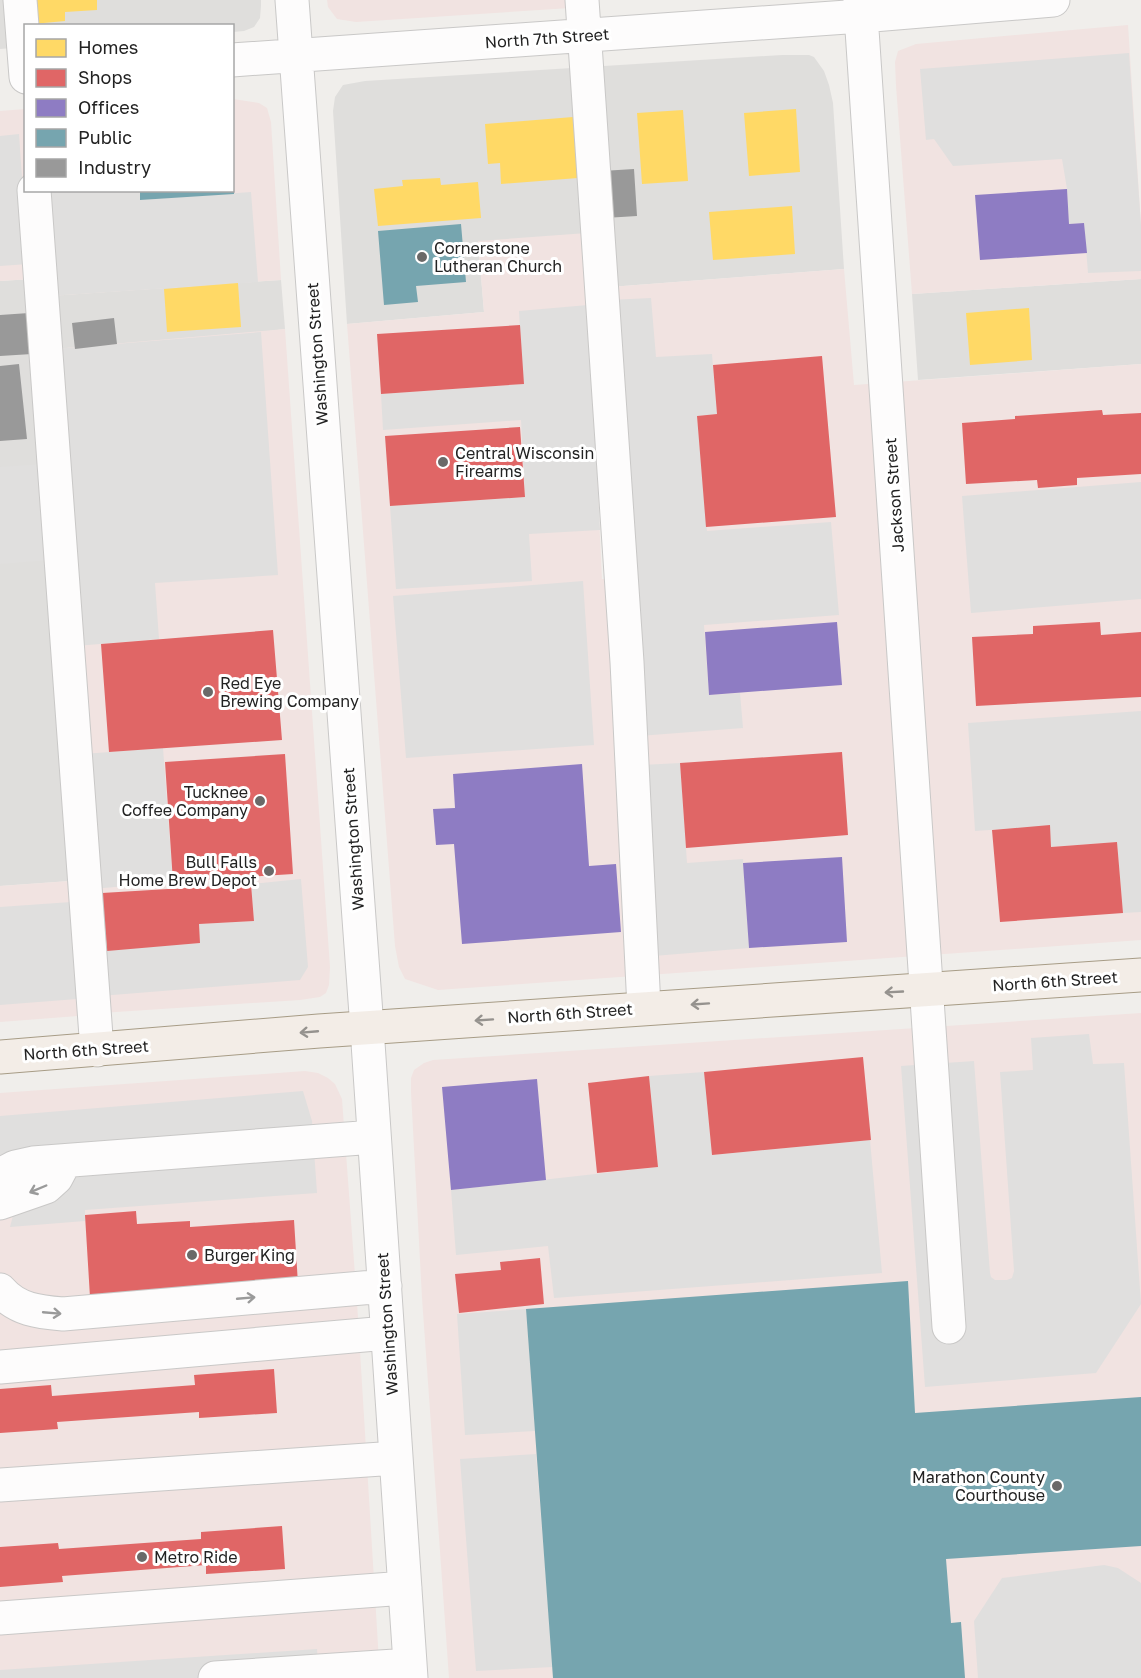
<svg xmlns="http://www.w3.org/2000/svg" width="1141" height="1678" font-family="'Golos Text',sans-serif">
	<rect width="100%" height="100%" fill="#f0eeeb"/>
	<path fill="#dfdedc" d="M 0,0 L 261,0 L 261,6 L 260,18 L 254,27 L 244,31 L 233,32 L 232,26 L 26,26 L 25,47 L 0,49 Z
		M 782,55 L 809,55 L 814,57 L 824,71 L 829,85 L 833,103 L 844,269 L 610,287 L 478,241 L 484,312 L 347,324 L 333,111 L 335,97 L 343,85 L 365,81 Z
		M 31,279 L 32,297 L 281,280 L 285,329 L 261,332 L 70,881 L 0,886 L 0,281 Z
		M 1141,279 L 1141,364 L 918,380 L 912,294 Z"/>
	<path fill="#f1e3e1" fill-rule="evenodd" d="M 327,0 L 569,0 L 570,8 L 356,22 L 337,19 L 328,7 Z
		M 1128,25 L 1141,225 L 1141,279 L 912,294 L 896,86 L 895,62 L 898,51 L 916,44 Z
		M 233,99 L 259,103 L 267,108 L 271,122 L 281,280 L 50,296 L 49,278 L 0,281 L 0,111 L 25,109 L 26,190 L 232,190 Z
		M 587,233 L 610,287 L 844,269 L 854,385 L 1141,364 L 1141,940 L 438,990 L 405,979 L 399,967 L 395,946 L 347,324 L 484,312 L 478,241 ZM 594,414 L 627,578 L 602,579 Z
		M 285,329 L 330,967 L 329,985 L 326,993 L 320,997 L 300,1000 L 101,1013 L 54,349 Z
		M 70,881 L 78,1016 L 0,1022 L 0,886 Z
		M 1141,1013 L 1141,1678 L 449,1678 L 422,1298 L 411,1092 L 411,1078 L 414,1070 L 424,1063 L 433,1060 Z
		M 305,1071 L 318,1073 L 328,1078 L 335,1084 L 342,1099 L 357,1302 L 380,1678 L 0,1678 L 0,1093 Z"/>
	<path fill="#e0dfde" d="M 1129,53 L 1141,225 L 1141,271 L 1088,273 L 1084,223 L 1069,224 L 1067,189 L 1062,159 L 953,166 L 934,139 L 926,140 L 920,69 Z
		M 19,134 L 28,264 L 0,266 L 0,136 Z
		M 41,191 L 140,191 L 141,200 L 251,192 L 258,282 L 50,296 Z
		M 651,298 L 656,357 L 712,354 L 717,414 L 697,416 L 707,531 L 831,522 L 839,615 L 704,625 L 709,695 L 740,693 L 743,728 L 639,736 L 609,300 Z
		M 588,305 L 600,530 L 529,534 L 532,581 L 396,589 L 390,506 L 525,497 L 521,420 L 383,430 L 381,394 L 523,384 L 519,311 Z
		M 261,332 L 278,575 L 155,583 L 159,639 L 76,646 L 54,349 Z
		M 44,464 L 50,560 L 0,564 L 0,467 Z
		M 1141,482 L 1141,599 L 971,613 L 962,496 Z
		M 583,581 L 594,745 L 406,758 L 393,596 Z
		M 1141,711 L 1141,912 L 1123,913 L 1117,842 L 1051,847 L 1049,826 L 975,831 L 968,723 Z
		M 163,748 L 173,882 L 92,889 L 83,754 Z
		M 680,763 L 687,863 L 743,859 L 749,948 L 654,956 L 642,765 Z
		M 301,879 L 308,967 L 300,980 L 100,996 L 96,951 L 200,943 L 199,924 L 254,921 L 251,884 Z
		M 71,902 L 77,999 L 0,1005 L 0,907 Z
		M 1089,1034 L 1093,1064 L 1124,1063 L 1141,1304 L 1096,1373 L 925,1387 L 901,1066 L 974,1061 L 990,1273 L 991,1277 L 995,1280 L 1007,1280 L 1012,1278 L 1014,1271 L 1000,1072 L 1033,1070 L 1031,1038 Z
		M 704,1072 L 712,1155 L 870,1140 L 882,1273 L 554,1298 L 548,1246 L 456,1255 L 451,1190 L 658,1167 L 649,1076 Z
		M 303,1091 L 312,1121 L 317,1193 L 85,1210 L 85,1221 L 10,1227 L 21,1185 L 0,1194 L 0,1116 Z
		M 526,1309 L 535,1431 L 465,1435 L 457,1314 Z
		M 536,1454 L 553,1667 L 476,1671 L 460,1459 Z
		M 1104,1565 L 1118,1568 L 1141,1583 L 1141,1678 L 978,1678 L 974,1621 L 1002,1578 Z
		M 317,1649 L 319,1678 L 0,1678 L 0,1670 Z"/>
	<path fill="#ffd966" d="M 31,0 L 97,0 L 97,10 L 65,12 L 65,21 L 33,24 Z
		M 796,109 L 800,172 L 749,176 L 744,113 Z
		M 683,110 L 688,181 L 642,184 L 637,113 Z
		M 573,117 L 578,178 L 501,184 L 500,163 L 488,164 L 485,124 Z
		M 440,178 L 441,185 L 478,182 L 481,218 L 378,226 L 374,189 L 403,186 L 402,180 Z
		M 792,206 L 795,254 L 713,260 L 709,212 Z
		M 238,283 L 241,327 L 167,332 L 164,289 Z
		M 1029,308 L 1032,360 L 970,365 L 966,313 Z"/>
	<path fill="#e06666" d="M 520,325 L 524,384 L 381,394 L 377,334 Z
		M 822,356 L 836,517 L 706,527 L 697,416 L 717,414 L 713,365 Z
		M 1102,410 L 1103,415 L 1141,413 L 1141,474 L 1077,478 L 1077,485 L 1038,488 L 1037,480 L 966,484 L 962,423 L 1015,419 L 1015,416 Z
		M 520,427 L 525,497 L 390,506 L 385,436 Z
		M 1100,622 L 1101,635 L 1141,632 L 1141,697 L 976,706 L 972,637 L 1033,634 L 1033,626 Z
		M 273,630 L 282,740 L 109,752 L 101,644 Z
		M 842,752 L 848,835 L 686,848 L 680,763 Z
		M 285,754 L 293,874 L 173,882 L 165,762 Z
		M 1050,825 L 1051,847 L 1117,842 L 1123,913 L 1000,922 L 992,830 Z
		M 251,884 L 254,921 L 199,924 L 200,943 L 107,951 L 102,893 Z
		M 863,1057 L 871,1140 L 712,1155 L 704,1072 Z
		M 649,1076 L 658,1167 L 597,1173 L 588,1083 Z
		M 136,1211 L 137,1224 L 190,1221 L 190,1227 L 294,1220 L 298,1284 L 90,1297 L 85,1215 Z
		M 540,1258 L 544,1304 L 459,1313 L 455,1274 L 501,1270 L 500,1262 Z
		M 274,1369 L 277,1413 L 199,1418 L 199,1412 L 57,1422 L 58,1429 L 0,1433 L 0,1389 L 51,1385 L 52,1396 L 195,1385 L 194,1375 Z
		M 282,1526 L 285,1569 L 206,1574 L 206,1565 L 62,1576 L 63,1582 L 0,1587 L 0,1547 L 58,1543 L 59,1549 L 201,1539 L 201,1532 Z"/>
	<path fill="#8e7cc3" d="M 1067,189 L 1069,224 L 1084,223 L 1087,253 L 980,260 L 975,195 Z
		M 837,622 L 842,685 L 709,695 L 705,632 Z
		M 582,764 L 589,866 L 616,864 L 621,932 L 462,944 L 454,844 L 436,845 L 433,809 L 455,808 L 453,774 Z
		M 842,857 L 847,942 L 749,948 L 743,863 Z
		M 537,1079 L 546,1180 L 451,1190 L 442,1087 Z"/>
	<path fill="#76a5af" d="M 140,190 L 234,190 L 234,194 L 140,200 Z
		M 461,224 L 466,282 L 416,286 L 418,302 L 384,305 L 378,231 Z
		M 908,1281 L 915,1413 L 1141,1397 L 1141,1546 L 946,1559 L 951,1623 L 961,1622 L 965,1678 L 553,1678 L 526,1309 Z"/>
	<path fill="#999" d="M 634,169 L 637,216 L 605,218 L 602,171 Z
		M 29,313 L 32,354 L 0,356 L 0,315 Z
		M 114,318 L 117,344 L 75,349 L 72,323 Z
		M 19,364 L 27,439 L 0,441 L 0,366 Z"/>
	<g fill="none" stroke-linecap="round" stroke-linejoin="round">
		<g stroke="#c9c8c7" stroke-width="35">
			<path id="minor" d="M 20,0 L 26,77
				M 292,0 L 367,1028 L 411,1678
				M 582,0 L 627,662 L 644,1008
				M 860,0 L 949,1327
				M 232,60 L 861,16 L 1053,0
				M 34,190 L 97,1050
				M 0,1175 L 15,1167 L 33,1163 L 374,1137
				M 0,1203 L 46,1187 L 56,1178 L 65,1161
				M 0,1290 C 17,1310 39,1312 63,1314 L 385,1286
				M 0,1367 L 387,1333
				M 0,1485 L 396,1458
				M 0,1618 L 405,1588
				M 215,1678 L 410,1665"/>
		</g>
		<g stroke="#a79c86" stroke-width="35">
			<path id="major" d="M 0,1057 L 319,1031 L 1141,975"/>
		</g>
		<use href="#minor" stroke="#fdfcfc" stroke-width="33"/>
		<use href="#major" stroke="#f3ede7" stroke-width="33"/>
	</g>
	<defs><path id="oneway-shaft" d="M-6 0H5M1.5-3L5.5 0L1.5 3" fill="none" stroke-width="1.6" stroke-linecap="round" stroke-linejoin="round" transform="scale(1.5)"/></defs>
	<g stroke="#95928e">
		<use href="#oneway-shaft" transform="translate(894 992) rotate(177)"/>
		<use href="#oneway-shaft" transform="translate(700 1004) rotate(176)"/>
		<use href="#oneway-shaft" transform="translate(484 1020) rotate(176)"/>
		<use href="#oneway-shaft" transform="translate(309 1032) rotate(175)"/>
	</g>
	<g stroke="#9a9a9a">
		<use href="#oneway-shaft" transform="translate(38 1189) rotate(157)"/>
		<use href="#oneway-shaft" transform="translate(246 1298) rotate(-5)"/>
		<use href="#oneway-shaft" transform="translate(52 1313) rotate(5)"/>
	</g>
	<g fill="#6a6968" stroke="#fff" stroke-width="2">
		<circle cx="422" cy="257" r="6"/>
		<circle cx="443" cy="462" r="6"/>
		<circle cx="208" cy="692" r="6"/>
		<circle cx="260" cy="801" r="6"/>
		<circle cx="269" cy="871" r="6"/>
		<circle cx="192" cy="1255" r="6"/>
		<circle cx="1057" cy="1486" r="6"/>
		<circle cx="142" cy="1557" r="6"/>
	</g>
	<g text-anchor="middle" stroke-width="6" stroke-linejoin="round" paint-order="stroke">
		<g font-size="16" fill="#222" stroke="#fff">
			<text transform="translate(547 38) rotate(-4)" y="6">North 7th Street</text>
			<text transform="translate(317 354) rotate(-94)" y="6">Washington Street</text>
			<text transform="translate(894 495) rotate(-94)" y="6">Jackson Street</text>
			<text transform="translate(353 839) rotate(-94)" y="6">Washington Street</text>
			<text transform="translate(1055 981) rotate(-4)" y="6">North 6th Street</text>
			<text transform="translate(570 1013) rotate(-4)" y="6">North 6th Street</text>
			<text transform="translate(86 1050) rotate(-4)" y="6">North 6th Street</text>
			<text transform="translate(387 1324) rotate(-94)" y="6">Washington Street</text>
		</g>
		<g font-size="16" fill="#222" stroke="#fff" text-anchor="start">
			<text x="434" y="254">Cornerstone<tspan x="434" dy="18">Lutheran Church</tspan></text>
			<text x="455" y="459">Central Wisconsin<tspan x="455" dy="18">Firearms</tspan></text>
			<text x="220" y="689">Red Eye<tspan x="220" dy="18">Brewing Company</tspan></text>
			<text x="248" y="798" text-anchor="end">Tucknee<tspan x="248" dy="18">Coffee Company</tspan></text>
			<text x="257" y="868" text-anchor="end">Bull Falls<tspan x="257" dy="18">Home Brew Depot</tspan></text>
			<text x="204" y="1261">Burger King</text>
			<text x="1045" y="1483" text-anchor="end">Marathon County<tspan x="1045" dy="18">Courthouse</tspan></text>
			<text x="154" y="1563">Metro Ride</text>
		</g>
	</g>
	<rect x="24" y="24" width="210" height="168" fill="#ffffff" stroke="#a7a7a7" stroke-width="1.5"/>
	<rect x="36" y="39" width="30" height="18" fill="#ffd966" stroke="#a7a7a7" stroke-width="1.5"/>
	<text x="78" y="54" font-size="18" fill="#222222">Homes</text>
	<rect x="36" y="69" width="30" height="18" fill="#e06666" stroke="#a7a7a7" stroke-width="1.5"/>
	<text x="78" y="84" font-size="18" fill="#222222">Shops</text>
	<rect x="36" y="99" width="30" height="18" fill="#8e7cc3" stroke="#a7a7a7" stroke-width="1.5"/>
	<text x="78" y="114" font-size="18" fill="#222222">Offices</text>
	<rect x="36" y="129" width="30" height="18" fill="#76a5af" stroke="#a7a7a7" stroke-width="1.5"/>
	<text x="78" y="144" font-size="18" fill="#222222">Public</text>
	<rect x="36" y="159" width="30" height="18" fill="#999999" stroke="#a7a7a7" stroke-width="1.5"/>
	<text x="78" y="174" font-size="18" fill="#222222">Industry</text>
</svg>
